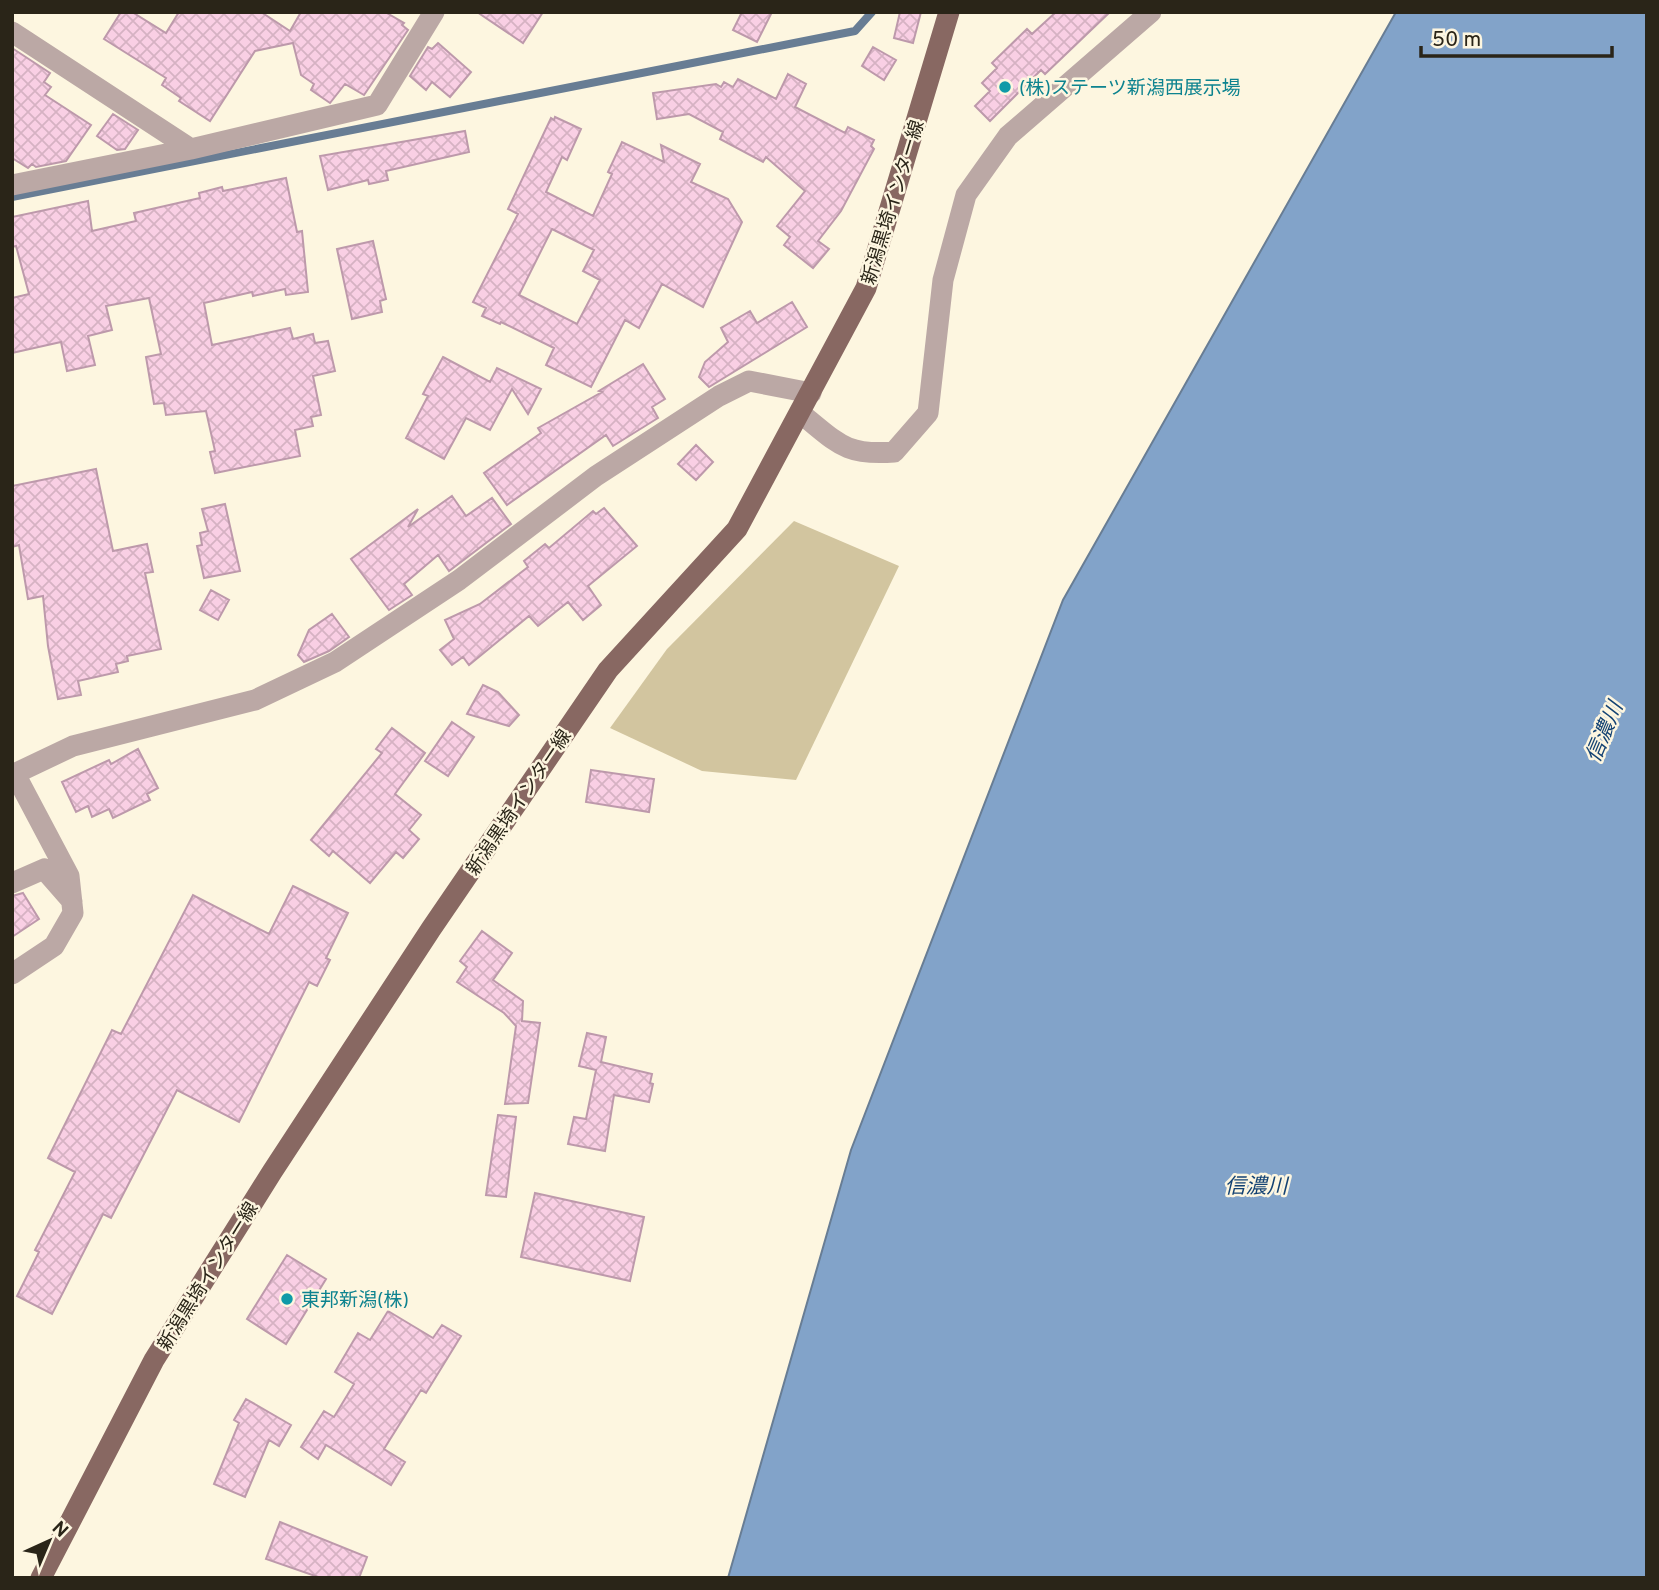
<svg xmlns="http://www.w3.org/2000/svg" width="1659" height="1590" font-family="Overpass,'Noto Sans JP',sans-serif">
	<defs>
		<pattern id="building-cross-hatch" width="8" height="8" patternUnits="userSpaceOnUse" patternTransform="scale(1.75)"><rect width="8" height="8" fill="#f9cfe4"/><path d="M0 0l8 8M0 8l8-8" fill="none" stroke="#d6b2c3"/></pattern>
	</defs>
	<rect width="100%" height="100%" fill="#fdf6e0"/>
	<path fill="#d2c59f" d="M 794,521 L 899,566 L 796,780 L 702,771 L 610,728 L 667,649 Z"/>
	<path fill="#82a3c9" stroke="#687d94" stroke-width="2" d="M 1396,12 L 1647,12 L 1647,1578 L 728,1578 L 851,1150 L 1063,600 Z"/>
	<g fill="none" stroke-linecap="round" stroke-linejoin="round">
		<path stroke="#687d94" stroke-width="8" d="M 12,197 L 855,31 L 872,12"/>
	</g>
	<path fill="url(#building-cross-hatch)" stroke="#bd99ab" stroke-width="2" fill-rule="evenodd" d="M 121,12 L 132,12 L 166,33 L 179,12 L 261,12 L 290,31 L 301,12 L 385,12 L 404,23 L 402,25 L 408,30 L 364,95 L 345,84 L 330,103 L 311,90 L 314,84 L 301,75 L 293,43 L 255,51 L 210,121 L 179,101 L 181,98 L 162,85 L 166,78 L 104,39 Z
		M 477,12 L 543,12 L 523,43 Z
		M 742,12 L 772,12 L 757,42 L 733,30 Z
		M 900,12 L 921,12 L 913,43 L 894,38 Z
		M 1056,12 L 1110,12 L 1045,74 L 1041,70 L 990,121 L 975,106 L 990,91 L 982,83 L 997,68 L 992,63 L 1027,29 L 1032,34 Z
		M 438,43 L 471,72 L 450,97 L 432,82 L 426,90 L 410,76 L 428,47 L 432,49 Z
		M 873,47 L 896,60 L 884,80 L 862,66 Z
		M 12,48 L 50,73 L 44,82 L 51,87 L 45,95 L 91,125 L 66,161 L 36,167 L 32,164 L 28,168 L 12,158 Z
		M 788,74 L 806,84 L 795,107 L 845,133 L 848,127 L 874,140 L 871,146 L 874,149 L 841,211 L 818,241 L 829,249 L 813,268 L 784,245 L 790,237 L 777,226 L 805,191 L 766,157 L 763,162 L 720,139 L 723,132 L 689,114 L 657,119 L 653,93 L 716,84 L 721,87 L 724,82 L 733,87 L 738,79 L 776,99 Z
		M 113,114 L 138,130 L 125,149 L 117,150 L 97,136 Z
		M 555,117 L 581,129 L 567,160 L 562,157 L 546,192 L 593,216 L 612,174 L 608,172 L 622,142 L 664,162 L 661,145 L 700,164 L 691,182 L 728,199 L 742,222 L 703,307 L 662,284 L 639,328 L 625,320 L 591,387 L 546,365 L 554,348 L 501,322 L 500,324 L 482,316 L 486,308 L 473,302 L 518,214 L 508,209 L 551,118 L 554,120 ZM 552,229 L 594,250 L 583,271 L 600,280 L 577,324 L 519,295 Z
		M 465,131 L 469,152 L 386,171 L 388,180 L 369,184 L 368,180 L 328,190 L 320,156 Z
		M 286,178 L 297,232 L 302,231 L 308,292 L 286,295 L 285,289 L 253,296 L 252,292 L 204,303 L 212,345 L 290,328 L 293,339 L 313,334 L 315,343 L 328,341 L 335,371 L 313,376 L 321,415 L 311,417 L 313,426 L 295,430 L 300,456 L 215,473 L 210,452 L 215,451 L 206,411 L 166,415 L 164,403 L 154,404 L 146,357 L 161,354 L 149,298 L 106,306 L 112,330 L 88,336 L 95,365 L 67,371 L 61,342 L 12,353 L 12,298 L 29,294 L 16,246 L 12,247 L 12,217 L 88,201 L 92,231 L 136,221 L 134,213 L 200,198 L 199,193 L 222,187 L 223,191 Z
		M 373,241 L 386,299 L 380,301 L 382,312 L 352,319 L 337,249 Z
		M 792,302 L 807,327 L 709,387 L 699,377 L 705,362 L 728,342 L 721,328 L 750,311 L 757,323 Z
		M 443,357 L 490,382 L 497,368 L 541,389 L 528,414 L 512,389 L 490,430 L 466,418 L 444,459 L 406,438 L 428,396 L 423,394 Z
		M 643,364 L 665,399 L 652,407 L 658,418 L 613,446 L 606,435 L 507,505 L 484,473 L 541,433 L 538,428 L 602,392 L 599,391 Z
		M 696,445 L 713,462 L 696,480 L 678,464 Z
		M 96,469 L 113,551 L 147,544 L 153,572 L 145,573 L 161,649 L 127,656 L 128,661 L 116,664 L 118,672 L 78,681 L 81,695 L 58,699 L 48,646 L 43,596 L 28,599 L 19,545 L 12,547 L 12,486 Z
		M 452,496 L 466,516 L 492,498 L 511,524 L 449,571 L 438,555 L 404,584 L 412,595 L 389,610 L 351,559 L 418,509 L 408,527 Z
		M 225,504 L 240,571 L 204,578 L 197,546 L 202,545 L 200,533 L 208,531 L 202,509 Z
		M 604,508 L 637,546 L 588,586 L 601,605 L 583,620 L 568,602 L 538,626 L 529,616 L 469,665 L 463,657 L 452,665 L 440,650 L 454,639 L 445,620 L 480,604 L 528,567 L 524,561 L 545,544 L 549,548 L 593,511 L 596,514 Z
		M 211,590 L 229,600 L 218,620 L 200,610 Z
		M 332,614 L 349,637 L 329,651 L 304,662 L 298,655 L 309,630 Z
		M 483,685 L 498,692 L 519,715 L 509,726 L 467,714 Z
		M 452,722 L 474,737 L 448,776 L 425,761 Z
		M 392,728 L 425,753 L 395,794 L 421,815 L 409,830 L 419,839 L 403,858 L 396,852 L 370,883 L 333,851 L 329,856 L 311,840 L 382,753 L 376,749 Z
		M 138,749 L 158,788 L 147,794 L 150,800 L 113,818 L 109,809 L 92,817 L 88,806 L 76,812 L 62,782 L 109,760 L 111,764 Z
		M 591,770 L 654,779 L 649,812 L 586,802 Z
		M 293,886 L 348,913 L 326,958 L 330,960 L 317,986 L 309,982 L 239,1122 L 177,1090 L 111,1218 L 103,1214 L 52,1314 L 17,1296 L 39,1252 L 35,1250 L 75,1172 L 48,1158 L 112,1030 L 121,1034 L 193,895 L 269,934 Z
		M 23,893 L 39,919 L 12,937 L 12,896 Z
		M 482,931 L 512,953 L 493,980 L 523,1001 L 522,1021 L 540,1023 L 528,1103 L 505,1104 L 516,1026 L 504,1013 L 457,982 L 467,967 L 460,961 Z
		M 587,1033 L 606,1037 L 601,1062 L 652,1074 L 650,1083 L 653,1084 L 649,1102 L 614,1095 L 605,1151 L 568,1144 L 574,1117 L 586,1119 L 596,1070 L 579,1066 Z
		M 498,1115 L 516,1117 L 506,1197 L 486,1195 Z
		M 535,1193 L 644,1217 L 630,1281 L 521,1257 Z
		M 287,1255 L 326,1279 L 286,1344 L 247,1319 Z
		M 388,1311 L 433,1338 L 442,1325 L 461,1336 L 426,1393 L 421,1390 L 384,1449 L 405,1462 L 391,1485 L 326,1445 L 318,1459 L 301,1447 L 324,1411 L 334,1417 L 354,1384 L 335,1372 L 358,1333 L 370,1340 Z
		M 246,1399 L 291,1425 L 279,1446 L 269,1440 L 245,1497 L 214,1484 L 239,1423 L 234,1420 Z
		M 280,1522 L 367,1557 L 359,1578 L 321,1578 L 266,1559 Z"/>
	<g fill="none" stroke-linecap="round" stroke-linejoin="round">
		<path stroke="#bba8a5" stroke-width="21" d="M 12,32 L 191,149
			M 12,185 L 191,149 L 377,105 L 434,12
			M 800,413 C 837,442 844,456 894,452 L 928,413 L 943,280 L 966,195 L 1008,136 L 1151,12
			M 12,775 L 73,746 L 255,700 L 335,662 L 459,580 L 596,476 L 719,396 L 749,381 L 811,393
			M 12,883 L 44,869 L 72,901
			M 12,974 L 54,946 L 73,913 L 69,876 L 15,774"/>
		<path stroke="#886862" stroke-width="21" d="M 41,1578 L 154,1360 L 272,1172 L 431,929 L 608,670 L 737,529 L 866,288 L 949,12"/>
	</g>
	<g fill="#0f9aa8" stroke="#fdf6e0" stroke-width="2.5">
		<circle cx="1005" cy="87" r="7"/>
		<circle cx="287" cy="1299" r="7"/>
	</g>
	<g text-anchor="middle" stroke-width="5" stroke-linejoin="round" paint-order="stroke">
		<g font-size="19" fill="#0d838f" stroke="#fdf6e0" text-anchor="start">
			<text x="1019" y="94">(株)ステーツ新潟西展示場</text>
			<text x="301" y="1306">東邦新潟(株)</text>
		</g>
		<g font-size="19" fill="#2a2518" stroke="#fdf6e0">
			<text transform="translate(892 202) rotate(-73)" y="7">新潟黒埼インター線</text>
			<text transform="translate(518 802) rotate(-56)" y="7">新潟黒埼インター線</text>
			<text transform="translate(207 1276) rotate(-58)" y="7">新潟黒埼インター線</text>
		</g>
		<g font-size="21" font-style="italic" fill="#134273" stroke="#fdf6e0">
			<text transform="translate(1604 732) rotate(-67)" y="7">信濃川</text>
			<text x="1256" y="1193">信濃川</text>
		</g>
	</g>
	<rect width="1659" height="1590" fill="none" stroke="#2a2518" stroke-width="28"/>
	<g transform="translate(49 1541) rotate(44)" stroke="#fdf6e0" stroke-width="5" paint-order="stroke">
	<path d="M0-5L12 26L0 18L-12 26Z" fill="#2a2518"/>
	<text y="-10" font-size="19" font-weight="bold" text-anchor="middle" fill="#2a2518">N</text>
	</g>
	<path d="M1421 46v10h191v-10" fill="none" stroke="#2a2518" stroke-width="3.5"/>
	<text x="1432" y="46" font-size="21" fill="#2a2518" stroke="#fdf6e0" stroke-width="5" paint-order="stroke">50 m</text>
</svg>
